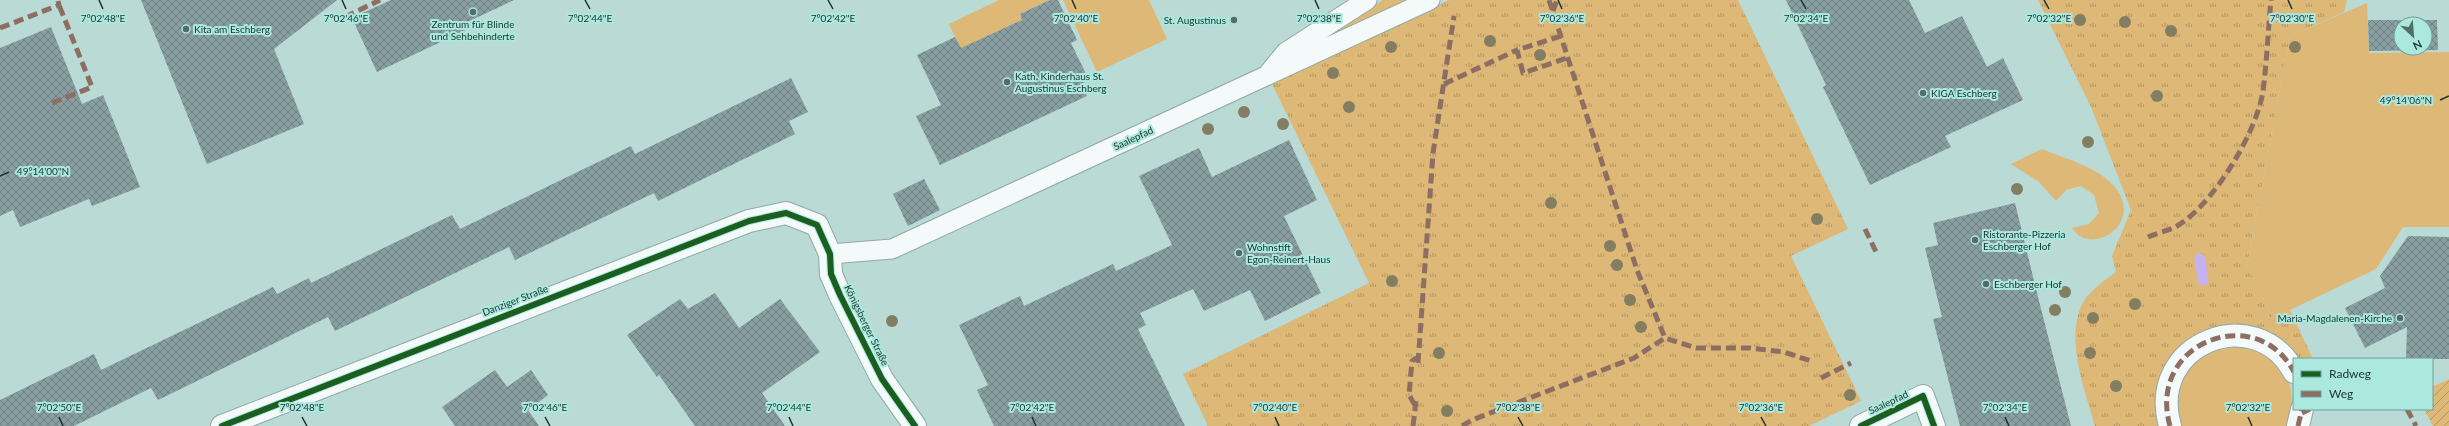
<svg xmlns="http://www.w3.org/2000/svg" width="2449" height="426" font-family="Lato,sans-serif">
	<defs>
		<pattern id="park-tufts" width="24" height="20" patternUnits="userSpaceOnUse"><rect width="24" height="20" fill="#deb877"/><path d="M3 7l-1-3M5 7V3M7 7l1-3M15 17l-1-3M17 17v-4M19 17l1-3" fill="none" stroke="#b39662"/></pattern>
		<pattern id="garden-furrows" width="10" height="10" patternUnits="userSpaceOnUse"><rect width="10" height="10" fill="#deb877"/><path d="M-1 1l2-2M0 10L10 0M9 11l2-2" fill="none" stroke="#b39662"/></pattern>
		<pattern id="building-cross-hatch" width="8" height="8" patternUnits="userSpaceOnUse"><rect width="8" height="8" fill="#889ea1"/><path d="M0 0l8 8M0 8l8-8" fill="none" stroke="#6e8184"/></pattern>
	</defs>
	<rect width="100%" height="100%" fill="#b9dad5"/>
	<path fill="#deb877" d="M 999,0 L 1050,0 L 1020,14 L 1022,20 L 984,38 L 963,54 L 949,24 Z
		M 1063,0 L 1149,0 L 1167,39 L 1097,72 Z
		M 1383,0 L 1411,0 L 1307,48 Z
		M 2367,3 L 2369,53 L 2449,52 L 2449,227 L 2403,227 L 2376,269 L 2273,318 L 2247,266 L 2290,36 Z
		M 2042,149 C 2066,159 2095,166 2113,185 C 2147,221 2092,259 2072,228 L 2089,224 L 2099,213 L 2094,195 L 2081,186 L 2066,190 L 2056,201 L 2039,182 L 2011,164 Z
		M 2226,345 C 2273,346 2304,378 2287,426 L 2180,426 C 2174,372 2178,368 2226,345 Z"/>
	<path fill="url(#park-tufts)" d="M 1449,0 L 1738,0 L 1848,229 L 1791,256 L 1861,401 L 1809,426 L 1208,426 L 1183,374 L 1369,283 L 1272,84 Z
		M 2038,0 L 2347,0 L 2344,12 L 2290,36 L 2247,266 L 2273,318 L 2290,310 L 2313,359 L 2294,359 L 2242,336 L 2182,359 L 2170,426 L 2095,426 C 2085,390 2066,343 2081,306 C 2087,292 2104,281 2116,272 L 2112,256 L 2131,210 L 2091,107 Z"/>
	<path fill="url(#garden-furrows)" d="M 2449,379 L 2449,426 L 2433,426 L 2424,409 L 2432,409 L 2432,387 Z"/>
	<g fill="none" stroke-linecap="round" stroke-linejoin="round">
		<path stroke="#c5b3f0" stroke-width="11" d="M 2200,259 L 2203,280"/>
	</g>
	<path fill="url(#building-cross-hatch)" fill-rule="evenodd" d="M 141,0 L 337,0 L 274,49 L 304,124 L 207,164 Z
		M 391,0 L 514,0 L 463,24 L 466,30 L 377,72 L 352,18 Z
		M 1050,0 L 1058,0 L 1077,40 L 1071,43 L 1089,80 L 1081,84 L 1087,96 L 940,165 L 916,116 L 941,105 L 917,55 L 955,37 L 961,48 L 1022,20 L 1020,14 Z
		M 1786,0 L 1909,0 L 1925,33 L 1962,16 L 1987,67 L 2003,58 L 2023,100 L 1945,136 L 1951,147 L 1870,185 L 1823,87 L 1826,85 Z
		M 2368,20 L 2437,20 L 2438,50 L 2369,51 ZM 2401,24 L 2425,24 L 2425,48 L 2401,48 Z
		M 51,27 L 82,104 L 103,95 L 140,187 L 92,206 L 89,199 L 20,227 L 13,210 L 0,216 L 0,48 Z
		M 791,78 L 808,112 L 789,121 L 795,134 L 658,201 L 654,193 L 515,260 L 509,247 L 335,331 L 328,317 L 158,400 L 151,388 L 74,426 L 0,426 L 0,400 L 94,354 L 101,370 L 273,287 L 277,294 L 309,278 L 311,283 L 452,215 L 460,229 L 631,146 L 635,154 Z
		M 1289,140 L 1317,200 L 1284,216 L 1321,293 L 1265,321 L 1250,290 L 1204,311 L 1193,289 L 1140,313 L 1146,325 L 1138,329 L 1185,426 L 994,426 L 977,390 L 988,385 L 959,325 L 1020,296 L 1024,306 L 1113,264 L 1116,271 L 1172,245 L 1139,176 L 1199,148 L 1212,177 Z
		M 924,179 L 940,210 L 908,226 L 893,194 Z
		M 2015,203 L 2037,293 L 2071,426 L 1960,426 L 1933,319 L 1942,317 L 1925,248 L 1938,245 L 1933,223 Z
		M 2408,236 L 2449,237 L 2449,359 L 2406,359 L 2407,327 L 2365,348 L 2345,308 L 2385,288 L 2380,276 Z
		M 715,293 L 739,328 L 780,299 L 820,352 L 762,393 L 785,426 L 695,426 L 659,375 L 657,377 L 627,335 L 680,299 L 688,309 Z
		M 495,370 L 507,387 L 531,370 L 548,395 L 528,410 L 539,426 L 455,426 L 442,407 Z"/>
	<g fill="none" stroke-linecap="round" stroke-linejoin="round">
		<g stroke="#90aaa6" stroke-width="21">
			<path id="service" d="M 1268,74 L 1286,52 L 1367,0
				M 830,254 L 892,249 L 1430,0"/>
		</g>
		<g stroke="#90aaa6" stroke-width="24">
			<path id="pedestrian" d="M 2170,426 C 2146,342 2257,301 2294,372
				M 2298,426 L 2302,409"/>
		</g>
		<g stroke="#90aaa6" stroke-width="24">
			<path id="minor" d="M 222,426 L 749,221 L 786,213 L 817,225 L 830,254 L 831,274 L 840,295 L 882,379 L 915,426
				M 1861,426 L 1923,396 L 1934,426"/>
		</g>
		<use href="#service" stroke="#f4f9f9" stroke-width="19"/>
		<use href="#pedestrian" stroke="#f4f9f9" stroke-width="22"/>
		<use href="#minor" stroke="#f4f9f9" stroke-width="22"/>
		<path stroke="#8d6e63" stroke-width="5" stroke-dasharray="10 5" stroke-linecap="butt" d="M 1549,0 L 1637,270 L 1665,338 L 1696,348 L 1750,348 L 1784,352 L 1814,362
			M 1553,11 L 1557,0
			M 345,17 L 380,0
			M 0,28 L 59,5 L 58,1
			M 1561,36 L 1517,50 L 1523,73 L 1567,58
			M 1444,84 L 1517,50
			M 52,103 L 92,87 L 59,5
			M 1865,229 L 1878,256
			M 2148,237 C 2157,233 2168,231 2177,226 C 2213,205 2257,132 2263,91 C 2267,61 2268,30 2271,0
			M 1418,363 L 1433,153 L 1454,16
			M 1821,378 L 1851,363
			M 1415,405 L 1409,395 L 1412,361 L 1419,356
			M 2407,409 L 2416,426
			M 2302,413 L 2310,409
			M 1413,426 L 1416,401
			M 1462,426 L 1472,420 L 1634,358 L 1665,338
			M 2170,426 C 2146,342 2257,301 2294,372
			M 2298,426 L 2302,409"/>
		<g stroke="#abe8de" stroke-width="8">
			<path id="cycleway" d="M 222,426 L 749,221 L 786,213 L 817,225 L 830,254 L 831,274 L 840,295 L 882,379 L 915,426
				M 1861,426 L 1923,396 L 1934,426"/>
		</g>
		<use href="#cycleway" stroke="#1b5e20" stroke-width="6"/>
	</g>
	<g fill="#837d62">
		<circle cx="2080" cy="20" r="6"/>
		<circle cx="2125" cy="22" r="6"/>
		<circle cx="2171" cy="31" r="6"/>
		<circle cx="1490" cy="41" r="6"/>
		<circle cx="1391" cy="47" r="6"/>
		<circle cx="2295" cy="47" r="6"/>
		<circle cx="1540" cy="55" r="6"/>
		<circle cx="1333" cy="73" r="6"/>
		<circle cx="2157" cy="96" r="6"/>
		<circle cx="1349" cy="107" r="6"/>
		<circle cx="1244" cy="112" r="6"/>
		<circle cx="1283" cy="124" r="6"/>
		<circle cx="1208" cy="129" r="6"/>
		<circle cx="2088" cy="142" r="6"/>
		<circle cx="2017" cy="189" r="6"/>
		<circle cx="1551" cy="203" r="6"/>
		<circle cx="1817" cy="219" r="6"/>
		<circle cx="1610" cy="246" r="6"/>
		<circle cx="1617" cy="265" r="6"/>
		<circle cx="1392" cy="281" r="6"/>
		<circle cx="2065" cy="292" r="6"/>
		<circle cx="1630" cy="300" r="6"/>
		<circle cx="2135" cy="304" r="6"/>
		<circle cx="2055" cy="310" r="6"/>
		<circle cx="2093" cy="318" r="6"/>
		<circle cx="892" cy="321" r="6"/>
		<circle cx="1641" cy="327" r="6"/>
		<circle cx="1439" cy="353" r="6"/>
		<circle cx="2090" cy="353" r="6"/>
		<circle cx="2116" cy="386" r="6"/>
		<circle cx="1850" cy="395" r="6"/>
		<circle cx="1447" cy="411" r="6"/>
	</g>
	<path fill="none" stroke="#1b3330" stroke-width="1.5" d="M 99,0 L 103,9M 342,0 L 346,9M 585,0 L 590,9M 828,0 L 833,9M 1072,0 L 1076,9M 1315,0 L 1319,9M 1558,0 L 1562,9M 1801,0 L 1806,9M 2044,0 L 2049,9M 2288,0 L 2292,9M 2440,100 L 2449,96M 0,176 L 9,172M 59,417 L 63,426M 302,417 L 307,426M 545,417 L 550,426M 789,417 L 793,426M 1032,417 L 1036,426M 1275,417 L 1279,426M 1518,417 L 1523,426M 1761,417 L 1766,426M 2005,417 L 2009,426M 2248,417 L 2252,426"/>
	<g fill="#526d6a" stroke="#abe8de" stroke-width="1.5">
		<circle cx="473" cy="12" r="4"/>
		<circle cx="1234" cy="20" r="4"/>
		<circle cx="186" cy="29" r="4"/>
		<circle cx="1007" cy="82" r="4"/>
		<circle cx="1923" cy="93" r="4"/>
		<circle cx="1975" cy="240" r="4"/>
		<circle cx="1239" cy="253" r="4"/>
		<circle cx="1986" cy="284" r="4"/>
		<circle cx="2400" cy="318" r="4"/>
	</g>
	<g text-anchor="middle" stroke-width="4" stroke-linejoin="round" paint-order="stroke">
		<g font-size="10" fill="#1b3330" stroke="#abe8de" text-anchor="start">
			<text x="1226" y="24" text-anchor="end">St. Augustinus</text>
			<text x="473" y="28" text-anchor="middle">Zentrum für Blinde<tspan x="473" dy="12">und Sehbehinderte</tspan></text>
			<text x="194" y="33">Kita am Eschberg</text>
			<text x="1015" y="80">Kath. Kinderhaus St.<tspan x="1015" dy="12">Augustinus Eschberg</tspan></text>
			<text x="1931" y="97">KIGA Eschberg</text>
			<text x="1983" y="238">Ristorante-Pizzeria<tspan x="1983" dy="12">Eschberger Hof</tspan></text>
			<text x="1247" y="251">Wohnstift<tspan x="1247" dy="12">Egon-Reinert-Haus</tspan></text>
			<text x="1994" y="288">Eschberger Hof</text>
			<text x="2392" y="322" text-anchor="end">Maria-Magdalenen-Kirche</text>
		</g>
		<g font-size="10" fill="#1b3330" stroke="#abe8de">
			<text transform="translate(1133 138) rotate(-25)" y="4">Saalepfad</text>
			<text transform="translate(515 300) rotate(-21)" y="4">Danziger Straße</text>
			<text transform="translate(867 325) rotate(64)" y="4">Königsberger Straße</text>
			<text transform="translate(1888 402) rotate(-25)" y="4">Saalepfad</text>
		</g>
	</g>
	<g font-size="10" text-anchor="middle" fill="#1b3330" stroke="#abe8de" stroke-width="4" stroke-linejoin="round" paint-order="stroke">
		<text x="2292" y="22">7°02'30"E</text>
		<text x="103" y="22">7°02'48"E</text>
		<text x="346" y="22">7°02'46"E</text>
		<text x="590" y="22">7°02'44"E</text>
		<text x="833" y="22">7°02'42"E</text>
		<text x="1076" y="22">7°02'40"E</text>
		<text x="1562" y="22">7°02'36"E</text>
		<text x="1806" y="22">7°02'34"E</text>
		<text x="1319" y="22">7°02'38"E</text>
		<text x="2049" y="22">7°02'32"E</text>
		<text x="2406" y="104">49°14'06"N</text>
		<text x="43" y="175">49°14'00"N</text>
		<text x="59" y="411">7°02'50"E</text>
		<text x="302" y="411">7°02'48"E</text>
		<text x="545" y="411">7°02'46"E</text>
		<text x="789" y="411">7°02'44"E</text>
		<text x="1032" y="411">7°02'42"E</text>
		<text x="1275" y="411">7°02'40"E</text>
		<text x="1518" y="411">7°02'38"E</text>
		<text x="1761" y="411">7°02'36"E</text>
		<text x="2005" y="411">7°02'34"E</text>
		<text x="2248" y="411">7°02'32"E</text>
	</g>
	<rect x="2293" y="358" width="140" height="52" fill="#abe8de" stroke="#71a098"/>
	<rect x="2301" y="371" width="20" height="6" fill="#1b5e20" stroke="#71a098"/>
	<text x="2329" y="378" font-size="12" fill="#1b3330">Radweg</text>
	<rect x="2301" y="391" width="20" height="6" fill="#8d6e63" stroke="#71a098"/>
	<text x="2329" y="398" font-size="12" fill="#1b3330">Weg</text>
	<g transform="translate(2413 36) rotate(154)"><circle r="19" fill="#abe8de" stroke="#71a098"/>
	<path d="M0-3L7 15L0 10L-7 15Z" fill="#526d6a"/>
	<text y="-6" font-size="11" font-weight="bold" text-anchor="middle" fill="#1b3330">N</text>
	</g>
</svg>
